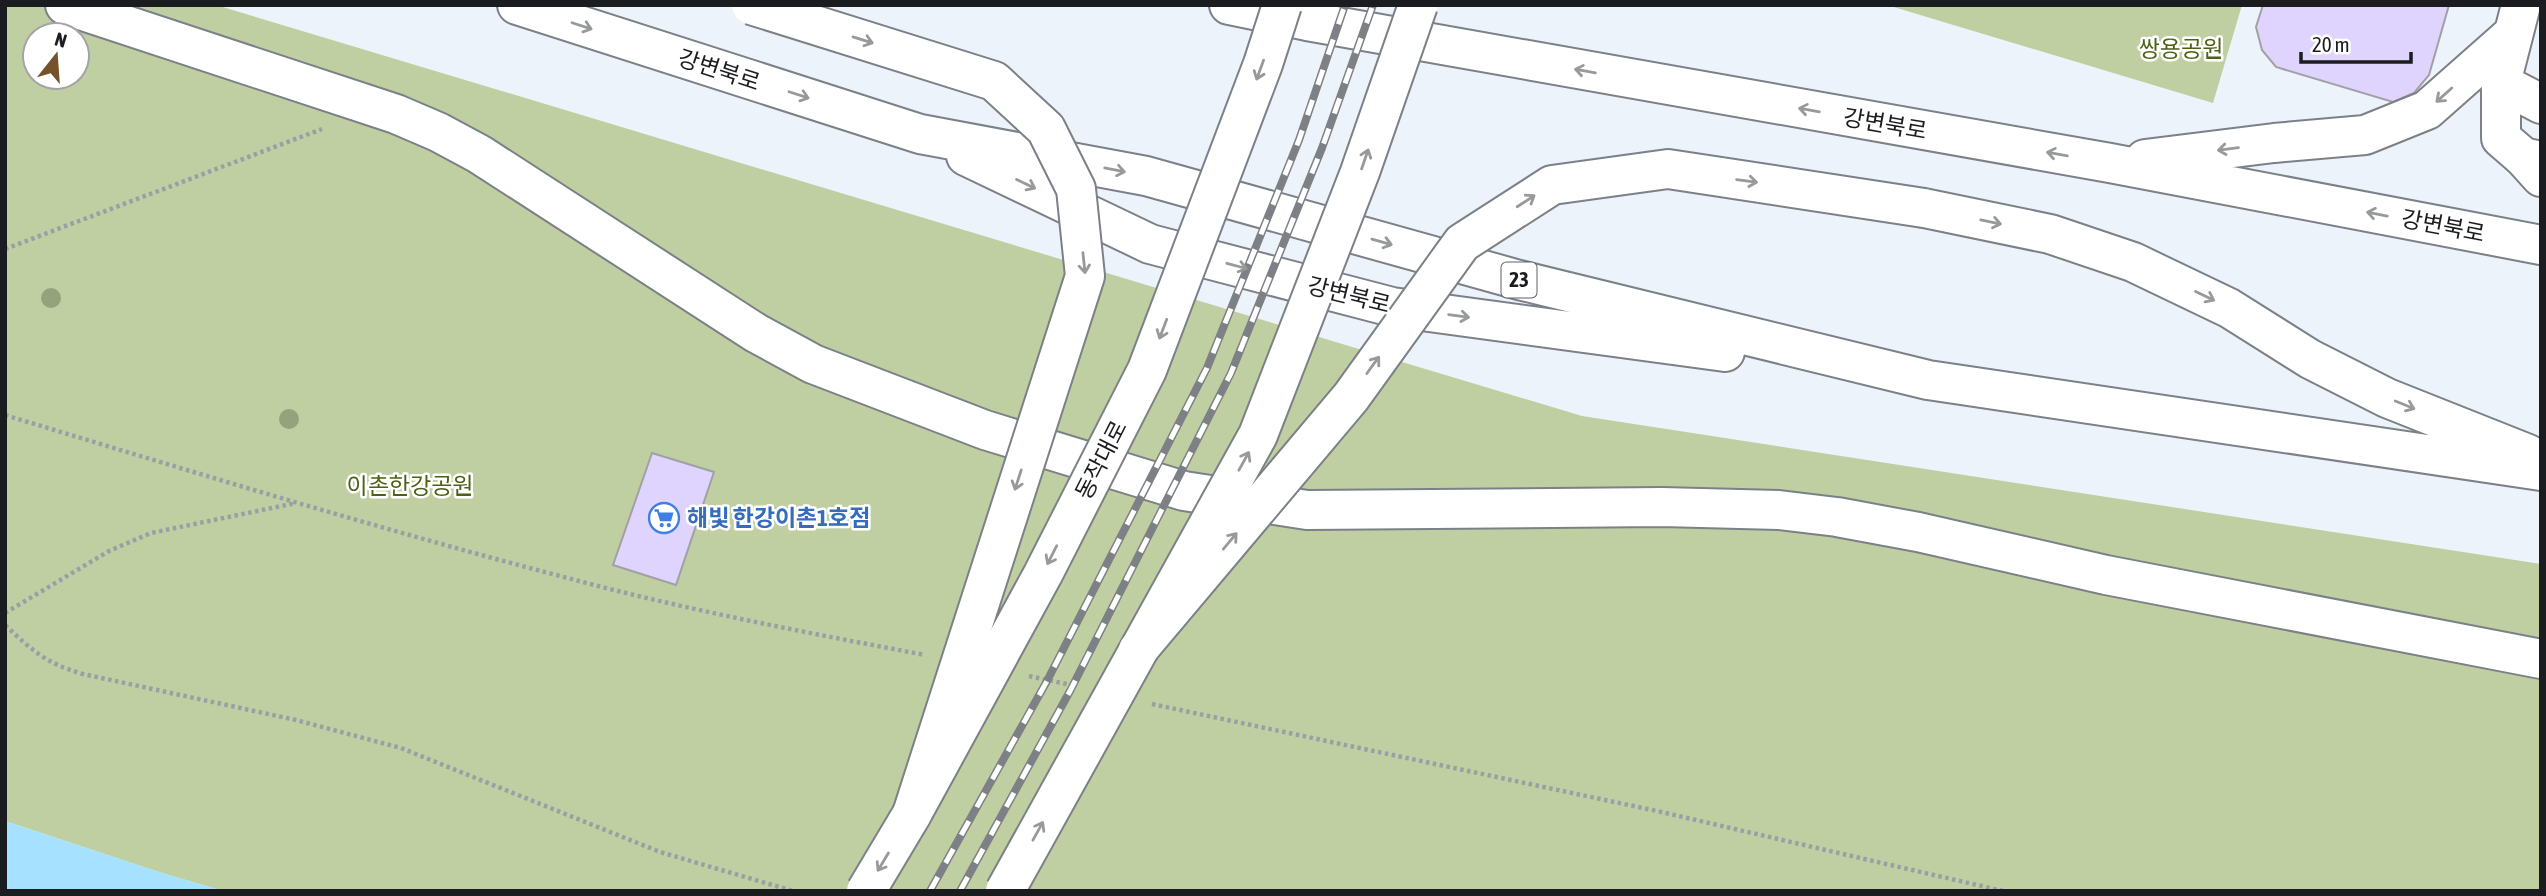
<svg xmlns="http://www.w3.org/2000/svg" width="2546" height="896" font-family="'Asap Condensed','Noto Sans KR',sans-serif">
	<rect width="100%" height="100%" fill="#edf3fa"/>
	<path fill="#bfcfa2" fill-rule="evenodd" d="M 5,5 L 216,5 L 1582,416 L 2541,564 L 2541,891 L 223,891 L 162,873 L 5,821 ZM 35,35 L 77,35 L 77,77 L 35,77 Z
		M 1887,5 L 2242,5 L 2213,103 Z"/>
	<path fill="#a6e1ff" d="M 5,821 L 162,873 L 223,891 L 5,891 Z"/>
	<path fill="#dfd4fe" stroke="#a1a0a7" stroke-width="2" d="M 2263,5 L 2449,5 L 2429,75 L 2414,93 L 2393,102 L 2276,67 L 2262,50 L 2256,27 Z
		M 652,453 L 714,472 L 676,585 L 613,565 Z"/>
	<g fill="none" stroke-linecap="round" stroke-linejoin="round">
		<g stroke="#7b8187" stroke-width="42">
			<path id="minor" d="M 65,5 L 396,114 L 438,132 L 479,154 L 756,333 L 813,364 L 985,430 L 1184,491 L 1307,510 L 1662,507 L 1779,510 L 1837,517 L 1918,532 L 2106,575 L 2541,659
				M 2521,5 L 2501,83 L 2501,138 L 2523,157 L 2541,161
				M 2501,83 L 2541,104"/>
		</g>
		<g stroke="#7b8187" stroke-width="42">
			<path id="highway" d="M 517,5 L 920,134 L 1146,176 L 1519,280 L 1928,380 L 2541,471
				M 1229,5 L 1307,21 L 2110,163 L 2541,245
				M 966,156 L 1150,244 L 1392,307 L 1725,352
				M 2523,157 L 2541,177
				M 2145,159 L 2274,143 L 2365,135 L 2427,110 L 2513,34
				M 1924,208 L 2050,234 L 2133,262 L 2229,308 L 2310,359 L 2387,398 L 2528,454"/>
		</g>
		<path stroke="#9b9fa4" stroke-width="4.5" stroke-dasharray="3.5 3.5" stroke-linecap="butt" d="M 5,249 L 322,129
			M 5,415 C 196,473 386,531 579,581 C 692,611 809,633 925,655
			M 5,613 L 109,551 L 151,533 L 296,503
			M 5,625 C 33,651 45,663 83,674 L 296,720 L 401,748 L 660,852 L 793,891
			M 1029,676 L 1076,686
			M 1152,704 L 1657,811 L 2003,891"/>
		<use href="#minor" stroke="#fff" stroke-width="38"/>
		<use href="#highway" stroke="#fff" stroke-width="38"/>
		<g stroke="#7d8186" stroke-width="8">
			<path id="rail" d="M 930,891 L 1047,681 L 1207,368 L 1299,140 L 1345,5
				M 960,891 L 1070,691 L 1231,373 L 1322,148 L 1373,5"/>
		</g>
		<use href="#rail" stroke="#fff" stroke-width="5" stroke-dasharray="16" stroke-linecap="butt"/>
		<g stroke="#7b8187" stroke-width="42" stroke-linecap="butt">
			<path id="major-bridge" d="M 866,891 L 912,814 L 1043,574 L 1147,370 L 1263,64 L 1282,5
				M 1005,891 L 1258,435 L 1360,172 L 1418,5"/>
		</g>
		<g stroke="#7b8187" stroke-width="42" stroke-linecap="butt">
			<path id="highway-bridge" d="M 751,5 L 994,81 L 1046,129 L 1076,189 L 1085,276 L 912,814
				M 1138,650 L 1351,397 L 1462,243 L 1552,185 L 1668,169 L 1924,208"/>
		</g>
		<use href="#major-bridge" stroke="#fff" stroke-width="38"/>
		<use href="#highway-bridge" stroke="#fff" stroke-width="38"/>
	</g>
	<g fill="#94a37c">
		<circle cx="51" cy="298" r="10"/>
		<circle cx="289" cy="419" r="10"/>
	</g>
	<defs><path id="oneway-shaft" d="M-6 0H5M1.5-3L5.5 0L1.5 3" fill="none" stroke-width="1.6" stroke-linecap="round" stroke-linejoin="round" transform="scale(1.75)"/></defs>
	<g stroke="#98999a">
		<use href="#oneway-shaft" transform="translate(582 26) rotate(18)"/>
		<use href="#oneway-shaft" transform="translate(863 40) rotate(17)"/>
		<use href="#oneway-shaft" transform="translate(1260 70) rotate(110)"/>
		<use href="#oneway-shaft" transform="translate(1585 71) rotate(-170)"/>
		<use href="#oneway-shaft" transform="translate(799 95) rotate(18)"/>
		<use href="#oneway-shaft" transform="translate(2444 95) rotate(138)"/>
		<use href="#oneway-shaft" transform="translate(1809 110) rotate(-170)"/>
		<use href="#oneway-shaft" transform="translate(2228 149) rotate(173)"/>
		<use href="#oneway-shaft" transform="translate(2057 154) rotate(-170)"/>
		<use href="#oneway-shaft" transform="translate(1365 159) rotate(-71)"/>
		<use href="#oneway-shaft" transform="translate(1115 170) rotate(11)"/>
		<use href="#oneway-shaft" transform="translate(1747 181) rotate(8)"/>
		<use href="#oneway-shaft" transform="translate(1026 184) rotate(26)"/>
		<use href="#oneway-shaft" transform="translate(1526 201) rotate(-33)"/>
		<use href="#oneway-shaft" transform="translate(2377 214) rotate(-169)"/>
		<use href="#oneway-shaft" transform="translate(1991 222) rotate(12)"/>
		<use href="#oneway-shaft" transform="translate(1382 242) rotate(16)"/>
		<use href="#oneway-shaft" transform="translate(1084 263) rotate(84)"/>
		<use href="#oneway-shaft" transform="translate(1237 266) rotate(15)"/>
		<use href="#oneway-shaft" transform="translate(2205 296) rotate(26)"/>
		<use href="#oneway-shaft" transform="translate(1459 316) rotate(8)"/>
		<use href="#oneway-shaft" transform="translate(1163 329) rotate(111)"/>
		<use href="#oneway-shaft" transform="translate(1373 365) rotate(-54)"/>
		<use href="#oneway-shaft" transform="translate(2405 405) rotate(22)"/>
		<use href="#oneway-shaft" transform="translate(1244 461) rotate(-61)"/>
		<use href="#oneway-shaft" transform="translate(1018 480) rotate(108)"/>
		<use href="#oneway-shaft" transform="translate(1230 541) rotate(-50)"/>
		<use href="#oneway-shaft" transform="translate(1052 555) rotate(117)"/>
		<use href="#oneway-shaft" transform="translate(1038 831) rotate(-61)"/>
		<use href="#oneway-shaft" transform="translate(883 862) rotate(121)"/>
	</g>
	<defs>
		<g id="supermarket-ring" transform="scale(1.575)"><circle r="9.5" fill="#fff" stroke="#3f7fe0" stroke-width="1.5"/><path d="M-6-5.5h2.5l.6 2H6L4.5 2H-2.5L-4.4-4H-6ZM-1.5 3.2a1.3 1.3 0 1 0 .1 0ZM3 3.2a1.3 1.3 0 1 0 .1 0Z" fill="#3f7fe0"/></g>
	</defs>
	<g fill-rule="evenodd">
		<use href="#supermarket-ring" x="664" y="518"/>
	</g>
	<g text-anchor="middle" stroke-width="5" stroke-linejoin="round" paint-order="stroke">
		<rect fill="#fff" stroke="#5f6062" stroke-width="2" x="1501.5" y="262.5" width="35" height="35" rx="5"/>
		<g font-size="21" font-weight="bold" fill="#1a1c1f">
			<text x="1519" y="287">23</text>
		</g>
		<g font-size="23" fill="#4c6114" stroke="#fff">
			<text x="2181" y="57">쌍용공원</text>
			<text x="410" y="494">이촌한강공원</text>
		</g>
		<g font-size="23" fill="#1a1c1f" stroke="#fff">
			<text transform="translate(719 70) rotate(18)" y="8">강변북로</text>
			<text transform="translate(1885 124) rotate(10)" y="8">강변북로</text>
			<text transform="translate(2443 226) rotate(11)" y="8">강변북로</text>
			<text transform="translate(1349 295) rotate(14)" y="8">강변북로</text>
			<text transform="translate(1101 460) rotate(-63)" y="8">동작대로</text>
		</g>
		<g font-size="23" font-weight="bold" fill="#366cbe" stroke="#fff" text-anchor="start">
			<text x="687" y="526">해빛 한강이촌1호점</text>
		</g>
	</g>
	<rect width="2546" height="896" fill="none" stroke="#1a1c1f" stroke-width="14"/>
	<g transform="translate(56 56) rotate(17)"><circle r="33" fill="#ffffff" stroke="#a3a4a5" stroke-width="2"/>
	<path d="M0-5L12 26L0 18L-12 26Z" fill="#75522b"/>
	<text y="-10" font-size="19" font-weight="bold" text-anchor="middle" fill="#1a1c1f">N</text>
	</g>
	<path d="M2301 52v10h110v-10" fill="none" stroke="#1a1c1f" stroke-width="3.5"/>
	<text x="2312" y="52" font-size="21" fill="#1a1c1f" stroke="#ffffff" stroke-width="5" paint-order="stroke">20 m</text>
</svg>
